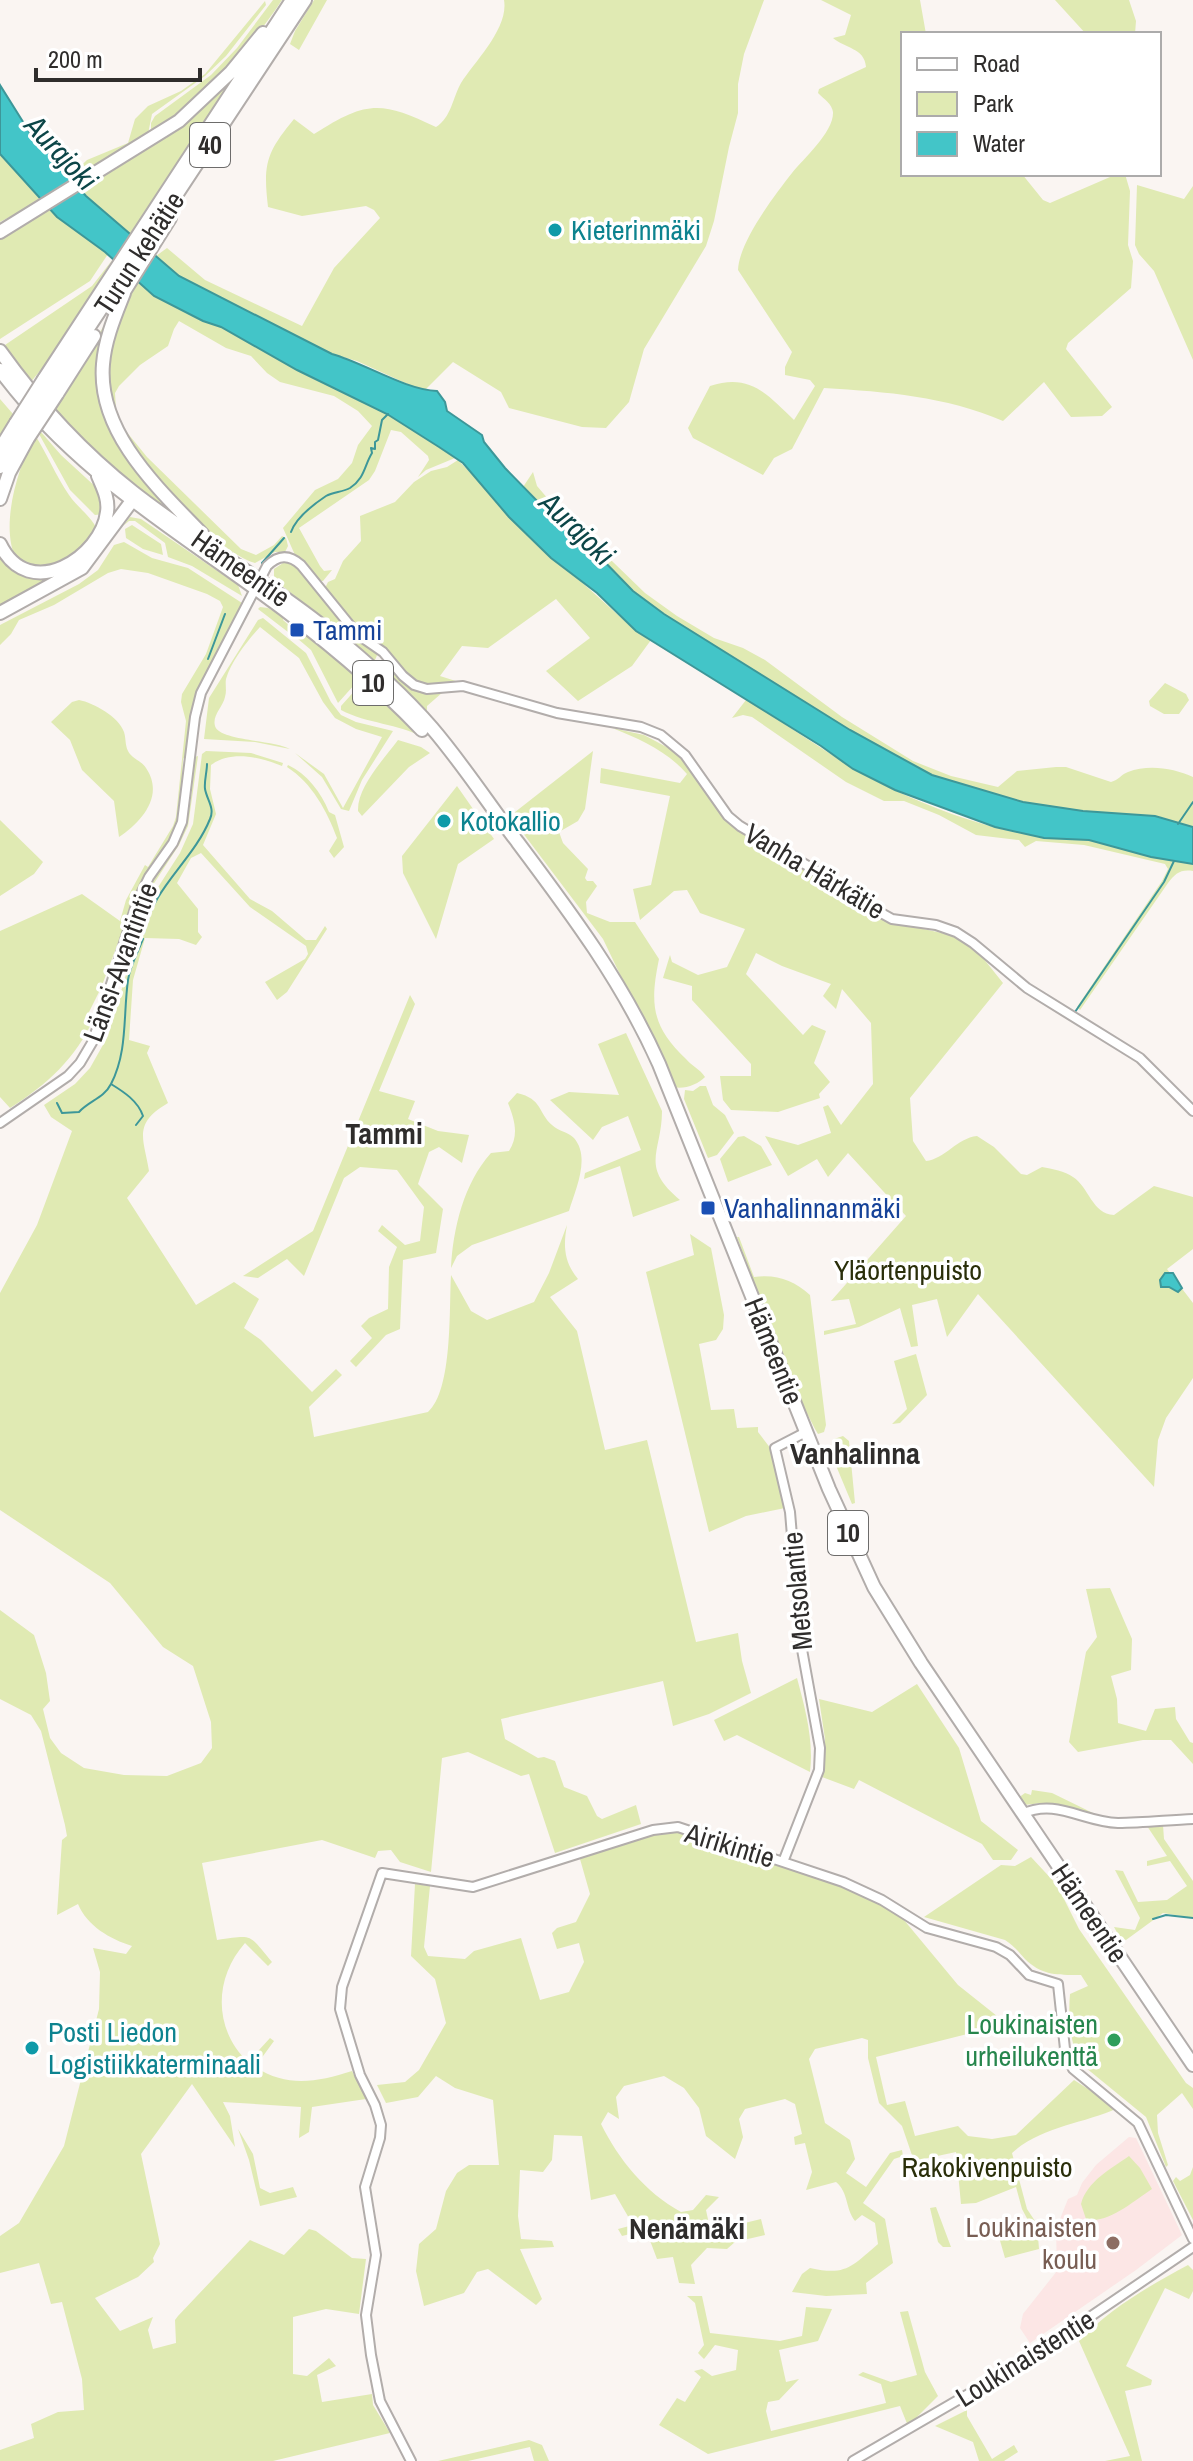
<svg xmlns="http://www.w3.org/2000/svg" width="1193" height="2461" font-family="'Archivo Narrow',sans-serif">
	<rect width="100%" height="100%" fill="#faf5f2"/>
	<path fill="#fce6e5" d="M 1129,2137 L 1136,2138 L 1182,2235 L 1136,2270 L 1030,2343 L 1020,2328 L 1023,2314 L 1057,2271 L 1056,2229 L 1068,2199 L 1077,2195 L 1082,2183 L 1096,2165 Z"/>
	<path fill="#e0eab3" d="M 273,0 L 282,0 C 247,53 203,99 151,136 L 151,123 L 155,116 L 211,75 L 237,48 Z
		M 314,0 L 327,0 L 299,50 L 290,44 L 295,31 Z
		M 504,0 L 764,0 L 744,54 L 738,84 L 738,113 L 729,147 L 714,221 L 706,246 L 644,349 L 629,402 L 606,428 L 582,427 L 509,408 L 501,392 L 453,362 L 424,391 L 414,387 L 357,361 L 332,354 L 217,298 L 179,276 L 156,256 L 167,248 L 205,280 L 302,326 L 334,268 L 380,218 L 374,210 L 366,206 L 302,216 L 268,207 C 263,164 266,153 294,119 L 314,134 C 366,101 380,100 436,127 C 451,118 453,97 461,83 C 475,61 509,28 504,0 Z
		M 821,0 L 920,0 L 926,34 L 903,34 L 903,174 L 1022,174 L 1043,200 L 1050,203 L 1117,174 L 1125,174 L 1130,191 L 1128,245 L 1133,261 L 1131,288 L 1068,343 L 1066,349 L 1112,407 L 1102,416 L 1071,417 L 1044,382 L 1003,421 C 944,396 888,392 824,388 L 792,449 L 774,458 L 763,475 L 693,438 L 688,428 L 710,386 C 750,373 767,394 794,420 L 815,386 L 810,380 L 785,375 L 785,367 L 792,352 L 738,270 C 739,242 774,196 792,173 C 803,159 834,132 833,112 C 832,104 824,99 818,93 L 819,89 L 866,67 C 865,48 844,48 833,38 L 845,35 L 851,15 Z
		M 1055,0 L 1129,0 L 1136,21 L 1135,34 L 1086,34 Z
		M 265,1 L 266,5 L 226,56 L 205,76 L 152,114 L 148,134 L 96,169 L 101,177 L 180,124 L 252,51 L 131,236 L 98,208 L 69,177 L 87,160 L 128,143 L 135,119 L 148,106 L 181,91 L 205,74 Z
		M 0,154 L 42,200 L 0,222 Z
		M 1137,185 L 1184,199 L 1193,186 L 1193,360 L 1154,271 L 1139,254 L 1135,245 Z
		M 48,208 L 57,217 L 108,254 L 90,281 L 0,339 L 0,238 Z
		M 113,259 L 53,355 L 30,383 L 2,347 L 92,286 Z
		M 138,282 L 154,296 L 203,321 L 221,327 L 298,370 L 388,414 L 455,458 L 426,470 L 418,477 L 429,460 L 428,456 L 401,432 L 391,430 L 375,471 L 369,480 L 299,528 L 320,566 L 324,571 L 332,570 L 323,581 L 318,581 L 295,555 L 283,528 L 315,490 L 338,479 L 352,463 L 358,445 L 372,426 L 358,411 L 334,396 L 280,382 L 267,373 L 251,356 L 226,348 L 179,321 L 174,329 L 168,346 L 140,365 L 119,386 L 115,393 L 116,410 L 121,425 L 147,457 L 241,549 L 256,555 L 274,545 L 282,536 L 286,538 L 288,546 L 285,552 L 275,552 L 255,563 C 216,552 152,477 128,443 C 119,431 110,406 108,392 C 102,354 118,314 138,282 Z
		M 105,324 L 108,326 L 103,405 L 192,527 C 139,494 94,453 52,408 Z
		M 0,399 L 13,414 L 0,438 Z
		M 41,432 L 61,455 L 98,489 L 104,514 L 95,515 L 70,490 L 39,434 Z
		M 35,435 C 47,454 56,476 69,495 C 78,508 90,515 97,529 L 71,559 L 39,570 C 32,567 22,564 16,559 C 0,526 17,469 35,435 Z
		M 458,460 L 490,493 L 509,517 L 636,631 L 651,640 L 632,666 L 578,701 L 546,671 L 590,638 L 556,599 L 488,648 L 462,646 L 440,676 L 462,683 C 448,685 432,690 418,684 C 397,675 336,609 325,588 L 328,582 L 335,579 L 343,561 L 361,541 L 360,516 L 395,502 L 414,482 L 431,471 L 447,467 Z
		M 533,472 L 537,486 L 549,500 L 645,593 L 677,616 L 714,638 L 743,648 L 765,660 L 842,717 L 913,761 L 951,776 L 998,787 L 1017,771 L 1056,767 L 1066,767 L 1111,782 C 1119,780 1120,775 1128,772 C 1148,764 1174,768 1193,777 L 1193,827 L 1155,816 L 1083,811 L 1023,802 L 932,775 L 850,730 L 664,614 L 633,591 L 597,554 L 586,551 L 523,487 Z
		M 130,517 L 141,519 L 238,585 L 242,596 L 192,566 L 168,557 L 165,543 L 135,521 L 129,521 L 123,526 Z
		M 132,525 L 161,544 L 163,555 L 143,549 L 126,538 L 125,529 Z
		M 124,542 L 152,558 L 188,568 L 242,603 L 234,624 L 198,692 L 188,752 L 183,759 L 180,819 L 169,842 L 138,890 L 101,988 L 89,1012 L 94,1018 C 76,1058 47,1085 10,1108 L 0,1097 L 0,931 L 82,894 L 120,921 L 126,900 L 145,865 L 148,867 L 173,826 L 176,817 L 186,721 L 181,702 L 182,694 L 206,654 L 223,607 L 220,601 L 207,594 L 148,573 L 121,569 L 108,573 L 54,605 L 19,620 L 11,634 L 0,645 L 0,625 L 79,584 L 98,570 L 114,545 Z
		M 0,550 L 18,569 L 79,563 L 0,607 Z
		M 286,561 L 300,568 L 344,624 L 339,628 L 331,621 L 329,624 L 274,579 L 274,569 Z
		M 260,607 L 268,608 L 284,617 L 283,620 L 291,627 L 288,632 L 258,609 Z
		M 263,618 L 306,653 L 331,702 L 341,715 L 356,722 L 393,731 L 362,780 L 349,811 L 341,809 L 322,777 L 295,753 L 324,774 L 343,808 L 382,737 L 356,729 L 335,718 L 323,702 L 299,658 L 260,627 C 248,640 231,661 226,679 C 225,685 227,691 225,697 C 223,707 212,715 215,726 C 219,741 275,740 290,749 L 255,742 L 204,739 L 209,698 L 258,620 Z
		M 346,628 L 364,645 L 378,653 L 375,660 L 367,659 L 345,636 L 343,632 Z
		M 294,629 L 298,632 L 301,630 L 357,675 L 355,684 L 338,703 L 311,650 L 291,633 Z
		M 385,659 L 415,690 L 443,692 L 427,706 L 427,711 L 451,740 L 448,742 L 380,671 L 379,663 Z
		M 1165,683 L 1186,694 L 1189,700 L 1179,714 L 1164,714 L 1150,706 L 1149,701 Z
		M 367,684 L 419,732 L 424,738 C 398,723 367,724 341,710 L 341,706 L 358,687 Z
		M 79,700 C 94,703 119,717 124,732 C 126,738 125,745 128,751 C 132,759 142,761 146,768 C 165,796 141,822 119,837 L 114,801 L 82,770 L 70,740 L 51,722 L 72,702 Z
		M 746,700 C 795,729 841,764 892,789 C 938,811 992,830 1043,837 C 1059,840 1076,838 1092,841 C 1126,848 1158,858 1193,864 L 1193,871 C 1180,869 1175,874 1168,883 L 1080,1010 L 1077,1007 L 1162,881 L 1168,869 L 1165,864 L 1084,845 L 1036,841 L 1025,847 L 1019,840 L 976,835 L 939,815 L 904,801 L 884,801 L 846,782 L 752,717 L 743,715 L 732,718 Z
		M 612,728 L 644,735 L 674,751 L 683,759 L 723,817 L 742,832 L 805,869 L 883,920 L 955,936 L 983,958 L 1003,983 L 910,1098 L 913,1141 L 926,1161 C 945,1159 957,1138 977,1136 L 994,1147 L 1021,1174 L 1027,1175 L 1042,1167 C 1052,1169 1065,1171 1073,1177 C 1089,1187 1092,1214 1114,1215 L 1154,1186 L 1193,1197 L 1193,1249 L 1167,1269 L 1193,1303 L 1193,1378 L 1166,1418 L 1158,1440 L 1154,1487 L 978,1294 L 947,1337 L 937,1299 L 912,1305 L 918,1346 L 911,1347 L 900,1308 L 859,1327 L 824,1335 L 824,1331 L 856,1324 L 849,1299 L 831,1301 L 906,1216 L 848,1153 L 828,1177 L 817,1159 L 788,1176 L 765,1136 L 798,1145 L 831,1133 L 823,1107 L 828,1105 L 841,1125 L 873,1084 L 871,1023 L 842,989 L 836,1009 L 823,996 L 831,984 L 782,966 L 756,953 L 746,974 L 803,1035 L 812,1025 L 826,1031 L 814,1063 L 830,1082 L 819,1094 L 820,1098 L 778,1112 L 731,1110 L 723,1100 L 720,1076 L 751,1076 L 751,1064 L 692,1000 L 692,986 L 663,978 L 670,955 L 672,962 L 698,975 L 727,967 L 745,929 L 700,913 L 687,890 L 674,891 L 640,920 L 633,889 L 651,885 L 670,796 L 600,783 L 601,768 L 680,783 L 687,774 C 667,751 640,739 612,728 Z
		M 398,740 L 421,747 L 430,753 L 409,767 L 362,816 L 358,811 C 357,787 384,759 398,740 Z
		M 206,751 L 251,753 L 283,763 L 282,766 C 260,757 231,750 211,765 L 210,789 L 216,814 L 203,845 L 250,899 L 272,911 L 306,940 L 316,940 L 325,926 L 327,929 L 287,992 L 277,1000 L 265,982 L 305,959 L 308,954 L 306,946 L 250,907 L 201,853 L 191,858 L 177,883 L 198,909 L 198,932 L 202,937 L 196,945 L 179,939 L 145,938 L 133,980 L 129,1040 L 150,1046 L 147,1053 L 168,1103 C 132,1124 144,1139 149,1171 L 127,1198 L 196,1305 L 234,1282 L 259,1299 L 244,1328 L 261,1340 L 312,1392 L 336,1369 L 342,1375 L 309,1407 L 314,1437 L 428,1412 C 453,1390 449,1308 451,1275 L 471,1311 L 487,1320 L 534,1302 L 549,1273 L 567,1225 C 563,1246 564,1262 578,1279 L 550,1297 L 577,1331 L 605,1450 L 647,1440 L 696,1642 L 738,1633 L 742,1661 L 751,1693 L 709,1714 L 673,1726 L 663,1681 L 501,1719 L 505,1739 L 538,1758 L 544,1757 L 555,1761 L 564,1787 L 587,1796 L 597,1816 L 602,1819 L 636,1805 L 641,1824 L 555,1853 L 529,1774 L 521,1776 L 468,1752 L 442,1758 L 431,1872 L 400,1862 L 391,1850 L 378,1851 L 375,1858 L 322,1840 L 202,1863 L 217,1940 C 254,1935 248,1933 272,1962 L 268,1966 L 245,1943 C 214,1978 213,2029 248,2062 L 270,2038 L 274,2041 L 255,2067 C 288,2088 317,2082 352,2071 L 366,2099 L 312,2107 L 309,2132 L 299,2138 L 301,2107 L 223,2102 L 230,2116 L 235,2147 L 192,2084 L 141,2154 L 160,2244 L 153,2258 L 154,2262 L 138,2277 L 95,2298 L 120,2331 L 153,2317 L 148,2330 L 153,2349 L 176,2343 L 175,2320 L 178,2316 L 250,2240 L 284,2255 L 309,2229 L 316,2231 L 352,2258 L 366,2259 L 359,2314 L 326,2309 L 293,2317 L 293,2374 L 307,2376 L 329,2358 L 336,2366 L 317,2375 L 322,2402 L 372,2394 L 373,2405 L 390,2433 L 273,2461 L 0,2461 L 0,2450 L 34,2438 L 31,2424 L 58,2412 L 84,2410 L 82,2379 L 62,2302 L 51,2304 L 39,2263 L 0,2273 L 0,2236 L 19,2223 L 64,2146 L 99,2009 L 100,1972 L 93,1948 L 126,1954 L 132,1946 C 110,1939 87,1926 78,1904 L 57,1915 L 62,1840 L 67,1836 L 65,1825 L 41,1731 L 31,1715 L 0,1699 L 0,1610 L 34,1635 L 46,1673 L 50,1701 L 43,1709 L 50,1738 L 61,1753 L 84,1768 L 124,1775 L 167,1776 L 201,1763 L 212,1748 L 211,1722 L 193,1666 L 163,1647 L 110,1583 L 0,1510 L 0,1293 L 37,1225 L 72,1131 L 51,1117 L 44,1105 L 75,1084 L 90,1068 L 108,1036 L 146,906 L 180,853 L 193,824 L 202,754 Z
		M 593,751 L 585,809 L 578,821 L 559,832 L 563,843 L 588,869 L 585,878 L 587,881 L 593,881 L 597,886 L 586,902 L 587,913 L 610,922 L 635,922 L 659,959 C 650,1003 651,1026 686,1059 C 692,1066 700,1069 705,1077 C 699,1084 683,1090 674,1087 L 603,939 L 510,816 Z
		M 198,756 L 188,826 L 179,845 L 149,891 L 133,932 C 133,893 170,866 183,832 C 192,809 192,782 195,757 Z
		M 288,765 C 307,774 321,792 329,812 L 335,815 L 344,847 L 334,858 L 329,851 L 337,838 C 327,811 312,783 287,767 Z
		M 457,786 L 494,839 L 458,864 L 436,939 L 403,873 L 402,856 Z
		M 0,820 L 43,862 L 34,874 L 0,896 Z
		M 410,995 L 415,1004 L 379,1091 L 415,1101 L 408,1119 L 438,1131 L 469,1135 L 462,1163 L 439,1147 L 429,1152 L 418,1184 L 443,1209 L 436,1253 L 403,1260 L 400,1329 L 386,1335 L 356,1367 L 350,1361 L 372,1338 L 361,1326 L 369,1318 L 388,1309 L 389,1267 L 397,1247 L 378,1231 L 382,1225 L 405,1245 L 420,1241 L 424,1207 L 397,1170 L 360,1167 L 344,1178 L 304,1276 L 287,1259 L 258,1278 L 243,1276 L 313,1231 Z
		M 626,1033 L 662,1111 C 662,1152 639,1166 680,1200 L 633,1217 L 620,1166 L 584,1179 L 585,1173 L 641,1150 L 628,1116 L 602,1127 L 593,1140 L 550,1100 L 569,1092 L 619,1095 L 598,1044 Z
		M 700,1086 L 706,1086 L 713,1105 L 725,1115 L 734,1133 L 717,1155 L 708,1158 L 684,1099 L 685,1090 L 693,1091 Z
		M 517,1093 C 543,1099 538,1113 552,1125 C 558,1131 568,1132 574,1138 C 591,1158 575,1190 569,1211 L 472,1245 L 457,1256 L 451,1268 C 453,1228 464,1183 491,1153 L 509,1151 C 519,1135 515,1121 508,1103 Z
		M 744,1136 L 761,1146 L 772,1165 L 728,1182 L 720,1159 L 738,1137 Z
		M 690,1234 L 711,1248 L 724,1315 L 723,1329 L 716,1340 L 699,1344 L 711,1410 L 734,1409 L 737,1428 L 758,1427 L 758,1432 L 771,1449 L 785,1508 L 746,1516 L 709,1532 L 646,1272 L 694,1255 Z
		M 737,1237 L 739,1237 L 754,1277 C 777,1274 793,1280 810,1295 L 826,1425 L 824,1432 L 818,1434 L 815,1429 L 792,1384 Z
		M 916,1354 L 927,1395 L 900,1423 L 892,1424 L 907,1409 L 894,1361 Z
		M 843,1436 L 849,1441 L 855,1503 L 852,1504 L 832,1456 L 834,1439 Z
		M 1110,1588 L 1132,1639 L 1131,1670 L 1111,1676 L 1117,1699 L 1118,1723 L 1146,1731 L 1155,1709 L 1175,1707 L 1176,1719 L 1190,1742 L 1193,1743 L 1193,1764 L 1171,1740 L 1143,1740 L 1078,1752 L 1069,1742 L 1086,1652 L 1097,1637 L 1086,1589 Z
		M 797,1678 C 805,1708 814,1740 810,1772 L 737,1735 L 724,1741 L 714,1720 Z
		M 917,1684 L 959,1748 L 981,1821 L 1018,1850 L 1011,1860 L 993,1860 L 982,1844 L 859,1780 L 854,1789 L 822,1777 L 825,1739 L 819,1699 L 872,1712 Z
		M 1032,1790 L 1052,1793 L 1097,1815 L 1042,1803 L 1024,1805 L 1018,1798 L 1025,1793 L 1031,1795 Z
		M 1163,1825 L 1164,1839 L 1193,1881 L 1193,1918 L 1163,1913 L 1126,1940 L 1120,1938 L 1114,1927 L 1135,1930 L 1140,1918 L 1115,1870 L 1123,1871 L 1138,1902 L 1167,1900 L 1187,1886 L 1170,1861 L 1147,1866 L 1147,1861 L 1167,1856 L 1147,1826 Z
		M 666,1832 L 683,1832 L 820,1878 L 881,1904 L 904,1920 L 958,1985 L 1007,2024 L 876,2057 L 887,2105 L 905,2101 L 915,2136 L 958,2126 L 968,2136 L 992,2139 L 1016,2135 L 1074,2080 L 1118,2108 C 1083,2124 1042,2126 1012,2153 L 1027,2209 L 1037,2224 L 1039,2249 L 1005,2258 L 999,2237 L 1030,2224 L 1022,2209 L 1016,2187 L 976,2203 L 961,2204 L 956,2152 L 914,2161 L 902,2126 L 879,2103 L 868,2058 L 868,2040 L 862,2038 L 815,2049 L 809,2059 L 825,2123 L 850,2140 L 855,2159 L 846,2173 L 866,2187 L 890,2153 L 902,2150 L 903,2156 L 894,2159 L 863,2203 L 885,2219 L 893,2263 L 866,2283 L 867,2294 L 826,2296 L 792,2292 L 802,2274 L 810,2268 C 846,2276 851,2267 878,2244 L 875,2223 L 862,2215 L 855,2221 C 845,2208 849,2193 836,2182 L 806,2190 L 812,2172 L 805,2143 L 795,2145 L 794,2137 L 802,2134 L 795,2104 L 785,2099 L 745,2109 L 739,2119 L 743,2137 L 735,2159 L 706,2136 L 699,2108 L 684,2088 L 664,2076 L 624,2086 L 616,2097 L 619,2119 L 608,2112 L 601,2124 C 619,2160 645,2192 681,2212 L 693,2210 L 706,2195 L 719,2197 L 706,2210 L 709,2224 L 720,2229 L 761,2219 L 765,2235 L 735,2242 L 727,2249 L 707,2248 L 691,2265 L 695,2284 L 679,2283 L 673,2257 L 657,2259 L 646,2230 L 622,2236 L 618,2229 L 633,2225 L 615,2194 L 591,2200 L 582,2136 L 554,2135 L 552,2160 L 543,2172 L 520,2170 L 518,2216 L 521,2239 L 552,2241 L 554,2247 L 520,2249 L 542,2299 L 536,2305 L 488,2269 L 477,2272 L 464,2293 L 424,2306 L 416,2271 L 419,2244 L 436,2229 L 446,2191 L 457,2173 L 469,2165 L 499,2165 L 493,2100 L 455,2088 L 436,2076 L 418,2097 L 386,2103 L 377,2085 L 405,2082 L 419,2070 L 446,2023 L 435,1979 L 411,1956 L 415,1884 L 430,1886 L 424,1947 L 428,1956 L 465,1959 L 474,1951 L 521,1938 L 540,2000 L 569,1992 L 584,1962 L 579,1943 L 557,1949 L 552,1933 L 557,1928 L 576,1922 L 590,1894 L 580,1859 L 652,1834 Z
		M 1031,1857 L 1057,1885 L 1079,1929 L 1186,2083 L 1193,2088 L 1193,2109 L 1182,2093 L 1157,2115 L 1158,2133 L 1168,2165 L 1166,2167 L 1146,2117 L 1080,2063 C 1070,2043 1068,2016 1070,1994 L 1088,1986 L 1081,1975 C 1059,1975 1042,1976 1025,1959 C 1018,1951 1014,1946 1005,1940 L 924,1917 L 1001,1865 L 1015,1866 Z
		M 238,2129 L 253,2154 L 260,2188 L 270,2193 L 293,2187 L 297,2197 L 260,2206 L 249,2160 Z
		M 1129,2156 L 1140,2168 L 1152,2189 C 1135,2200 1107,2225 1086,2219 L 1081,2204 C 1087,2181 1111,2169 1129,2156 Z
		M 1193,2167 L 1193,2220 L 1173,2181 L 1176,2177 L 1180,2181 L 1190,2175 Z
		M 936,2207 L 951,2247 L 943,2247 L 938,2242 L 930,2208 Z
		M 1188,2265 L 1193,2270 L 1193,2291 L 1189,2299 L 1165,2288 L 1126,2366 L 1152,2380 L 1151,2385 L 1125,2391 L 1142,2461 L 1105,2461 L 1130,2456 L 1079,2341 C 1109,2309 1149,2286 1188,2265 Z
		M 687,2296 L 702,2296 L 710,2333 L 780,2341 L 802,2336 L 806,2307 L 832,2309 L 818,2341 L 779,2350 L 786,2382 L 799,2379 L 779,2400 L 768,2402 L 766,2411 L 771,2431 L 886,2403 L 881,2384 L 858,2375 L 863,2372 L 891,2382 L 917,2375 L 900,2312 L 908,2311 L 925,2372 L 938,2396 L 908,2426 L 900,2406 L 708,2454 L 659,2425 L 677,2398 L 685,2402 L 701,2377 L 694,2371 L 702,2369 L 712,2376 L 736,2370 L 738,2350 L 715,2345 L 704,2359 L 698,2353 L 704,2345 L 695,2303 Z
		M 967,2410 L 967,2416 L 992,2459 L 1014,2445 L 1018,2452 L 1004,2461 L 979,2461 L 973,2442 L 935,2426 Z
		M 529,2440 L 542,2445 L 549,2461 L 534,2461 L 530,2447 L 468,2461 L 438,2461 Z"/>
	<path fill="#43c5c8" stroke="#3d9799" stroke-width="2" d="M 0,85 L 30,133 L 86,196 L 179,276 L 332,354 C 364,363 406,390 437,391 L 445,402 L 447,411 L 482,435 L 484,442 L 505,468 L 586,551 L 597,554 L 633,591 L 664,614 L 850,730 L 932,775 L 1023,802 L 1083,811 L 1155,816 L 1193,827 L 1193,864 L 1151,857 L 1089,840 L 1044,838 L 995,827 L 895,790 L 853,769 L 821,746 L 636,631 L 597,593 L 551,558 L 509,517 L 463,463 L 439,447 L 387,414 L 297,370 L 221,327 L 203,321 L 154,296 L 105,252 L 57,217 L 0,154 Z
		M 1165,1273 L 1173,1273 L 1182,1288 L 1178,1292 L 1169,1287 L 1161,1287 L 1160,1280 Z"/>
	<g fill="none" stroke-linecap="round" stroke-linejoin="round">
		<path stroke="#3d9799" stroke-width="2" d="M 291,532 C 296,518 314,504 326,496 C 333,492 343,492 350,488 C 365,478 364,466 372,453 L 371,448 L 375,449 L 375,442 L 378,440 L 382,420 L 388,414
			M 262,563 L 284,538
			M 208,659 L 225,614
			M 1178,824 L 1193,802
			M 144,933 C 152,888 193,861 210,819 C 215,808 207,800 205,789 C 204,781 207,772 207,764
			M 1075,1012 L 1164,882 L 1174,861
			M 111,1084 C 124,1092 138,1101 143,1116 L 136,1125
			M 57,1103 L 62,1113 L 79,1112 C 89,1101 104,1098 111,1084 C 128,1051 123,1015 128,980 C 130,966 138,952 143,939
			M 1153,1919 L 1166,1915 L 1193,1918"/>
		<g stroke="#b2adab" stroke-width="12">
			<path id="minor" d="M 0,1123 L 68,1076 L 80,1063 L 93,1041 L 137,902 L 149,877 L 173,843 L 182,822 L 195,717 L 201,693 L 267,566 C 278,555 289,554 301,565 L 357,634 L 383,652 L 403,676 L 414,685 L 427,689 L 463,686 L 557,713 L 641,727 L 661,735 L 685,755 L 728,816 L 740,826 L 813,869 L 849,895 L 892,919 L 936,925 L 956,932 L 973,943 L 1027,988 L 1140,1058 L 1193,1111
				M 1022,1814 C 1056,1798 1083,1822 1118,1823 C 1143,1823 1168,1820 1193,1819
				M 783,1862 L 819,1770 L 820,1748 L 801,1644 L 790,1512 L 775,1448 L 806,1432
				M 411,2461 L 380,2401 L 371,2355 L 366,2315 L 376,2255 L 365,2187 L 380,2138 L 381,2125 L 375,2105 L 360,2075 L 340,2009 L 342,1987 L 382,1873 L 473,1887 L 653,1830 L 678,1827 L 843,1882 L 882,1900 L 927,1928 L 996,1947 L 1010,1955 L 1029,1975 L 1058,1984 L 1065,2049 L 1073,2069 L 1138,2123 L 1193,2239
				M 853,2461 L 1025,2361 L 1193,2247"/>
		</g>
		<g stroke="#b2adab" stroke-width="16">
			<path id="highway" d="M 0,232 L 179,121 L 231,72 L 263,33
				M 124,293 C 115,316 105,339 103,364 C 97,433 159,489 203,535
				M 120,298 L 170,218
				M 0,351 C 38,404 82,452 133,492 C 195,541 264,579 326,629 C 363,659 401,692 432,728 C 462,763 488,803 516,840 C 570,912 622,981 659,1064 L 829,1489 L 874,1587 L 921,1663 L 1193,2065
				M 0,370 C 73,468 163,521 259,591 C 317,633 373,679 422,730
				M 44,379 L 292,0
				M 50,386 L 305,0
				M 57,394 L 94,336
				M 0,449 L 16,423
				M 0,467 L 22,430
				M 0,499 L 9,473 L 28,438
				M 0,544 C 29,604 102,557 107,512 C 109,499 103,488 98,476
				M 0,613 L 82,568 L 134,498"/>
		</g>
		<use href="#minor" stroke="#fff" stroke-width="8"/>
		<use href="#highway" stroke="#fff" stroke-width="12"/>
		<g stroke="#b2adab" stroke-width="16" stroke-linecap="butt">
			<path id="highway-bridge" d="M 16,423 L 44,379
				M 22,430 L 50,386
				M 28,438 L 57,394"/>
		</g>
		<use href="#highway-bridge" stroke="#fff" stroke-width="12"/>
	</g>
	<g fill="#0f9aa8" stroke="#fff" stroke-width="3">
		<circle cx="555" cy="230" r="8"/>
		<circle cx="444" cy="821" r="8"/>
		<circle cx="32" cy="2048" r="8"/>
	</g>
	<g fill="#1a4fb4" stroke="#fff" stroke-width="3">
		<rect x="289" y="622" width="16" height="16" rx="4"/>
		<rect x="700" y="1200" width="16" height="16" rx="4"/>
	</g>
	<circle fill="#2e9e5b" stroke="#fff" stroke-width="3" cx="1114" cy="2040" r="8"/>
	<circle fill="#8d6e63" stroke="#fff" stroke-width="3" cx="1113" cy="2243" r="8"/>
	<g text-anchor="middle" stroke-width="7" stroke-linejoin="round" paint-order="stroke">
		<g fill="#fff" stroke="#6d6c6b" stroke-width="2">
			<rect x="190" y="123" width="40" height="44" rx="6"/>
			<rect x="353" y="661" width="40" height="44" rx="6"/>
			<rect x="828" y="1511" width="40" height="44" rx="6"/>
		</g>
		<g font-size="26" font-weight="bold" fill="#2f2d2c">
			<text x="210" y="154">40</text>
			<text x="373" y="692">10</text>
			<text x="848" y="1542">10</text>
		</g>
		<g font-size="28" fill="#0d838f" stroke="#fff" text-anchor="start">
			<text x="571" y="240">Kieterinmäki</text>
			<text x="460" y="831">Kotokallio</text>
			<text x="48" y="2042">Posti Liedon<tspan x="48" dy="32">Logistiikkaterminaali</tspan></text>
		</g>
		<g font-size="28" fill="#2f2d2c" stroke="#fff">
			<text transform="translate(139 253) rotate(-57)" y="10">Turun kehätie</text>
			<text transform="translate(241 568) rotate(35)" y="10">Hämeentie</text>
			<text transform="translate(815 871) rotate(31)" y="10">Vanha Härkätie</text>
			<text transform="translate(120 962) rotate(-70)" y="10">Länsi-Avantintie</text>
			<text transform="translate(774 1351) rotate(68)" y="10">Hämeentie</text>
			<text transform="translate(797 1591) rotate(-95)" y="10">Metsolantie</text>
			<text transform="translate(730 1845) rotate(17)" y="10">Airikintie</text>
			<text transform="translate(1090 1913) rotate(56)" y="10">Hämeentie</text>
			<text transform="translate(1025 2358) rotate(-32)" y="10">Loukinaistentie</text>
		</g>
		<g font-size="28" fill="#164399" stroke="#fff" text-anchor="start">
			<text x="313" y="640">Tammi</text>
			<text x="724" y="1218">Vanhalinnanmäki</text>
		</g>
		<g font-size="28" fill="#2a2f0a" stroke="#fff">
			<text x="908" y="1280">Yläortenpuisto</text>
			<text x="987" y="2177">Rakokivenpuisto</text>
		</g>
		<g font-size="28" fill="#27864d" stroke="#fff" text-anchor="end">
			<text x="1098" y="2034">Loukinaisten<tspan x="1098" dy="32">urheilukenttä</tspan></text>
		</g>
		<g font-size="28" fill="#785e54" stroke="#fff" text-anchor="end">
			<text x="1097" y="2237">Loukinaisten<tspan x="1097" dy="32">koulu</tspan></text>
		</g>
		<g font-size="30" font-style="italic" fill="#0c4648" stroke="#fff">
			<text transform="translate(61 153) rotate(47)" y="10">Aurajoki</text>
			<text transform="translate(577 529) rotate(44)" y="10">Aurajoki</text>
		</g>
		<g font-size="30" font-weight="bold" fill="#2f2d2c" stroke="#fff">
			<text x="384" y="1144">Tammi</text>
			<text x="855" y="1464">Vanhalinna</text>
			<text x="687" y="2239">Nenämäki</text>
		</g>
	</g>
	<rect x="901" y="32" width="260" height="144" fill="#ffffff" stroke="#acabab" stroke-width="2"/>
	<rect x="917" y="58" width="40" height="12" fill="#ffffff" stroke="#acabab" stroke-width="2"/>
	<text x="973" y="72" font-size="24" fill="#2f2d2c">Road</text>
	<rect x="917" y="92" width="40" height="24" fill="#e0eab3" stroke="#acabab" stroke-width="2"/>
	<text x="973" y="112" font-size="24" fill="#2f2d2c">Park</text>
	<rect x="917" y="132" width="40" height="24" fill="#43c5c8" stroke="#acabab" stroke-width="2"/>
	<text x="973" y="152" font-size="24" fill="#2f2d2c">Water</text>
	<path d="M36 68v12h164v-12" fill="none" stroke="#2f2d2c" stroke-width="4"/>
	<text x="48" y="68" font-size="24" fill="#2f2d2c" stroke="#ffffff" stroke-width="6" paint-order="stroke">200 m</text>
</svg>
